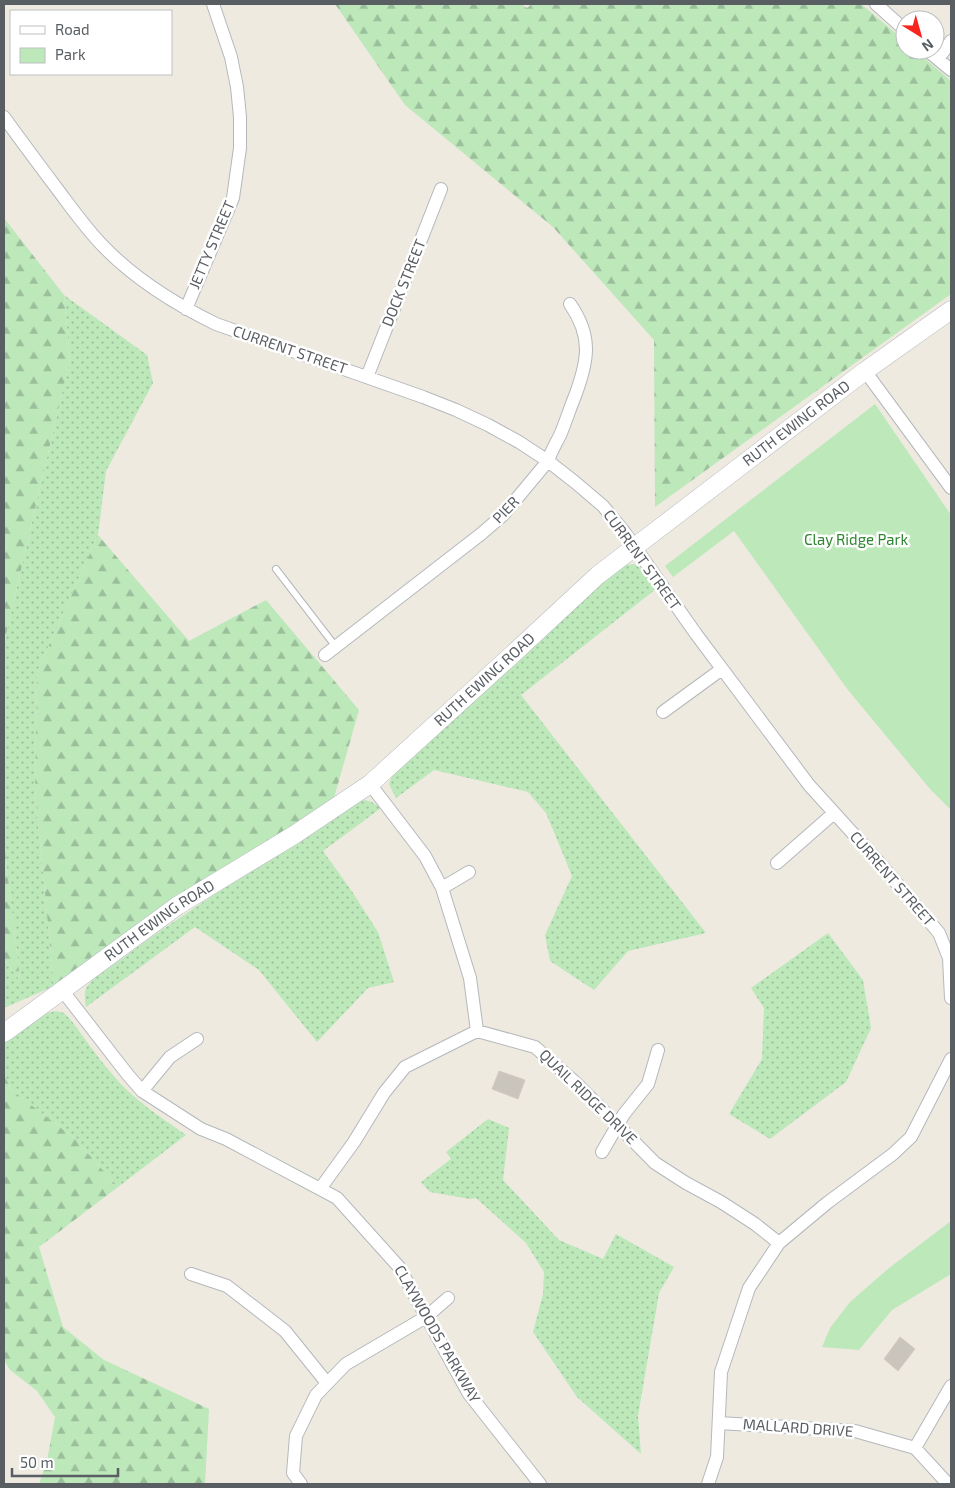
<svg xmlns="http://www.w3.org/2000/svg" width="955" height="1488" font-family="'Exo 2',sans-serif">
	<defs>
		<pattern id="grass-dots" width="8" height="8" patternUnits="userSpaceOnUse" patternTransform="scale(1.25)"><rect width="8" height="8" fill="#bce8ba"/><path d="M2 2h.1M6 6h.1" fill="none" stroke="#9cbf9b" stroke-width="1.8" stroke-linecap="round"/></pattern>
		<pattern id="forest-firs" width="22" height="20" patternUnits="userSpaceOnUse" patternTransform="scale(1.25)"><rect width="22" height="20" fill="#bce8ba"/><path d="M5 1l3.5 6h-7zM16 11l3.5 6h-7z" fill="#9cbf9b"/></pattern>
	</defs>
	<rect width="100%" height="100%" fill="#eeeae0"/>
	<path fill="url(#grass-dots)" d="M 64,295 L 147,355 L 153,383 L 106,471 L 98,535 L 37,672 L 35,791 L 54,986 L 4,1008 L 4,960 L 20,980 L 4,842 L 4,643 L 70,359 Z
		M 635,564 L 642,570 L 656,589 L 521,695 L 706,933 L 628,951 L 594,990 L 550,961 L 545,935 L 572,876 L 546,813 L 528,792 L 434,770 L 396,798 L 389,784 L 392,776 L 615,570 L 625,565 Z
		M 365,800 L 372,802 L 381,808 L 323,851 L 351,890 L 378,932 L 394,982 L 368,988 L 317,1042 L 259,970 L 195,927 L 86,1007 C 84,992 83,989 95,978 L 157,933 L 215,894 L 305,839 L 357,803 Z
		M 828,933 L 863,980 L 871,1028 L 846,1082 L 770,1139 L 729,1114 L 762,1059 L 764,1008 L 751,988 Z
		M 56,1011 L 64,1013 L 70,1019 C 84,1037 97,1057 112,1074 C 132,1099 161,1117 186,1135 L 118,1187 L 74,1138 L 13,1091 L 4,1076 L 4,1043 L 47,1013 Z
		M 488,1119 L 509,1128 L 503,1180 L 559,1240 L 603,1259 L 616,1234 L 674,1267 L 659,1293 L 638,1416 L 641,1454 L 577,1397 L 533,1332 L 543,1294 L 544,1272 L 526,1243 L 476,1198 L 470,1199 L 430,1192 L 421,1182 L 451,1159 L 446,1152 Z"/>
	<path fill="url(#forest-firs)" d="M 335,4 L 521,4 L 527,8 L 532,4 L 861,4 L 905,41 L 905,50 L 915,50 L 951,81 L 951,294 L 655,507 L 654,340 L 553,227 L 405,105 Z
		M 4,218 L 64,295 L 70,359 L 4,643 Z
		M 98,535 L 189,641 L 266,600 L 359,710 L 334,798 L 54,986 L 35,791 L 37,672 Z
		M 4,842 L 20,980 L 4,960 Z
		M 4,1076 L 13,1091 L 74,1138 L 118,1187 L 39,1247 L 63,1327 L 104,1360 L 209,1409 L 205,1484 L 39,1484 L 47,1461 L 55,1417 L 37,1391 L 10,1370 L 4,1360 Z"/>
	<path fill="#bce8ba" d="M 875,404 L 951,515 L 951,810 L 930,789 L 848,690 L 734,531 L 673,577 L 665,566 Z
		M 951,1221 L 951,1274 L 892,1310 L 859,1350 L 822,1347 L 830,1328 L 850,1302 L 889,1268 Z"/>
	<path fill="#c9c5bd" stroke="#d3cbbe" d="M 499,1071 L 525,1080 L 518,1099 L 492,1089 Z
		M 900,1337 L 915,1349 L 898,1371 L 884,1359 Z"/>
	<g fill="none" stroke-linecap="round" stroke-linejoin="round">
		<g stroke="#b4b8bc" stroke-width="8">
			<path id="lane" d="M 276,569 L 336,647"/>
		</g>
		<g stroke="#b4b8bc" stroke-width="14">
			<path id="street" d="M 876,4 L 905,30
				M 927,50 L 951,70
				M 938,59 L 951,41
				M 4,117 C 22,142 40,166 58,190 C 73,210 87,230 104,247 C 136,280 175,304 216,324 L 423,397 L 456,410 L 488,425 L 519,442 L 548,461 L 576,483 L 603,506 L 625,533 L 696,634 L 809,785 L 877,860 L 939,933 L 949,958 L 951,998
				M 186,309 L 233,198 L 240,148 L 240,117 L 237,87 L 231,57 L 213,4
				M 865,371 L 951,488
				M 367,377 L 441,189
				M 325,655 L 481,534 L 503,515 L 548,461 C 551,451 557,442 561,433 C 566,421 570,408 575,396 C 588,361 593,337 570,304
				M 663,712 L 722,669
				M 370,784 L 425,856 L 442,888 L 470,978 L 477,1031
				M 777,863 L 834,813
				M 442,888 L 469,872
				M 62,990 L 128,1075 L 142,1091 L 201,1129 L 226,1139 L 337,1198 L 399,1267 L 469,1394 L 540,1484
				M 142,1091 L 170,1057 L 197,1039
				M 602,1152 L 624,1114 L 648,1084 L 658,1050
				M 320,1189 L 354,1142 L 384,1093 L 405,1067 L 477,1031 L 535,1047 L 576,1083 L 655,1163 L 686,1183 L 721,1202 L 755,1224 L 779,1243
				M 191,1274 L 227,1286 L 285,1331 L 327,1383
				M 719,1423 L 855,1431 L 915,1448 L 948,1484
				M 915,1448 L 951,1386
				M 301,1484 L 293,1473 L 296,1436 L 316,1395 L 346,1364 L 426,1317 L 448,1298
				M 708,1484 L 717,1457 L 721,1372 L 749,1288 L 779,1243 L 827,1203 L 893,1154 L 911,1137 L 951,1059"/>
		</g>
		<g stroke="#b6bbc1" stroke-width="19">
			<g id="secondary">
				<path id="s1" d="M 4,1033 L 177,906 L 294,835 L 370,784 L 514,653 L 598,575 L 865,371 L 951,310"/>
			</g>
		</g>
		<use href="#lane" stroke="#fff" stroke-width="6"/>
		<use href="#street" stroke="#fff" stroke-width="12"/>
		<use href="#secondary" stroke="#fff" stroke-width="18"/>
	</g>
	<g text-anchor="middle" stroke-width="5" stroke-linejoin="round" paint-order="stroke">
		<g font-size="15" fill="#595e63" stroke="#fff">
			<text transform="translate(212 245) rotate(-67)" y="5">JETTY STREET</text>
			<text transform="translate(404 283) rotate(-68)" y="5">DOCK STREET</text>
			<text transform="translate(290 350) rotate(19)" y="5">CURRENT STREET</text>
			<text dy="5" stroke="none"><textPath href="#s1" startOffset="1002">RUTH EWING ROAD</textPath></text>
			<text transform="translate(506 510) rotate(-46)" y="5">PIER</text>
			<text transform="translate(642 560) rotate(54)" y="5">CURRENT STREET</text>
			<text dy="5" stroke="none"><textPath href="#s1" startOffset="598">RUTH EWING ROAD</textPath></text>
			<text transform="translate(892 879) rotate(49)" y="5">CURRENT STREET</text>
			<text dy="5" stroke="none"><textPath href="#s1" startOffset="192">RUTH EWING ROAD</textPath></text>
			<text transform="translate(588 1097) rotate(44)" y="5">QUAIL RIDGE DRIVE</text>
			<text transform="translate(437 1334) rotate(60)" y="5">CLAYWOODS PARKWAY</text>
			<text transform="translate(798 1428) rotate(4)" y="5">MALLARD DRIVE</text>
		</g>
		<g font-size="15" fill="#2e862e" stroke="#fff">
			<text x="856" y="545">Clay Ridge Park</text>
		</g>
	</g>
	<rect width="955" height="1488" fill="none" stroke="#595e63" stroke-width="10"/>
	<rect x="10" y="10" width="162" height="65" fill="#ffffff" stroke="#bdbfc1"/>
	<rect x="20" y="26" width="25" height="8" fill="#ffffff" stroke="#bdbfc1"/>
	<text x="55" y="35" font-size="15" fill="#595e63">Road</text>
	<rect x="20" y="48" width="25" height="15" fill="#bce8ba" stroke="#bdbfc1"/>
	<text x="55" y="60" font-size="15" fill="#595e63">Park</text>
	<g transform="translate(920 35) rotate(143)"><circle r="24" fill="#ffffff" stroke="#bdbfc1"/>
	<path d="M0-4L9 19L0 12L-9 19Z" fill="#f7251d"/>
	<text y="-8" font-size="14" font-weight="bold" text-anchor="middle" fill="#595e63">N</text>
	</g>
	<path d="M12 1468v8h106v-8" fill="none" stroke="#595e63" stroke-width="2.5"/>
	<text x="20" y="1468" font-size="15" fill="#595e63" stroke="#ffffff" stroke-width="4" paint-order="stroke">50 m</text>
</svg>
